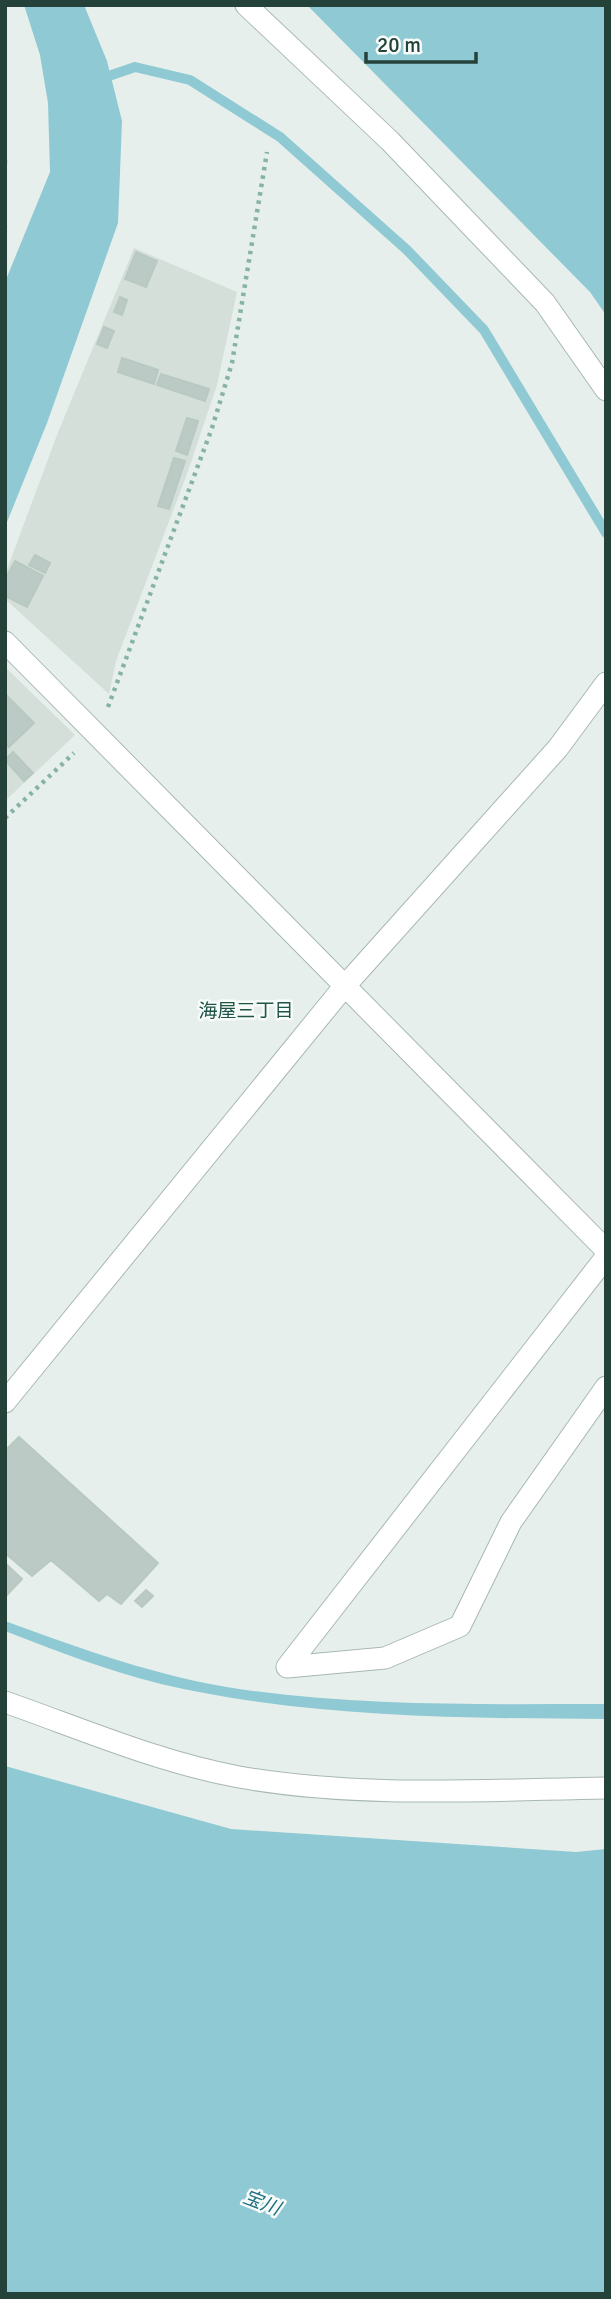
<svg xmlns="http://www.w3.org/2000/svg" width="611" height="2299" font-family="Signika,'Noto Sans JP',sans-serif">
	<rect width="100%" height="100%" fill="#e6efeb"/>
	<path fill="#d4dfda" d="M 134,248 L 237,292 L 217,385 L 187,474 L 116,661 L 109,694 L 5,599 L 5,575 L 57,435 Z
		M 5,667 L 75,735 L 5,801 Z"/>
	<path fill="#8ec9d4" d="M 24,5 L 84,5 L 107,61 L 122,121 L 118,223 L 47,423 L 5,527 L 5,282 L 50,172 L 48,103 L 40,55 Z
		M 307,5 L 606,5 L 606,315 L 590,292 Z
		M 5,1621 C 82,1649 158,1677 239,1689 C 360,1707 484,1704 606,1704 L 606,1719 C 457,1718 307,1718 161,1684 C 108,1671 57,1651 5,1631 Z
		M 5,1766 L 231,1829 L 576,1852 L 606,1849 L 606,2294 L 5,2294 Z"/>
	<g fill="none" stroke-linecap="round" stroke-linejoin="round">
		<path stroke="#8ec9d4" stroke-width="10" d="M 97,80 L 135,67 L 190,80 L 280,137 L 407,250 L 484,330 L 606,533"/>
	</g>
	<path fill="#bbcac4" stroke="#b8c9c2" stroke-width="2" d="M 136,252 L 157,261 L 146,287 L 125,279 Z
		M 120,297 L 127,300 L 122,315 L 114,312 Z
		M 104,327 L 114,331 L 107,348 L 97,344 Z
		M 122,358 L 158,370 L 154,384 L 118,372 Z
		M 161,374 L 209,389 L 205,401 L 157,385 Z
		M 187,418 L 198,421 L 187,455 L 176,451 Z
		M 174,458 L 185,461 L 169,509 L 158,506 Z
		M 35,555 L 50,563 L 45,573 L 29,565 Z
		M 15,561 L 43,576 L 27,607 L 5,596 L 5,580 Z
		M 5,694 L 34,723 L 9,747 L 5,744 Z
		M 13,752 L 33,773 L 24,781 L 5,760 Z
		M 19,1437 L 158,1563 L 121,1604 L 107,1594 L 99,1601 L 51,1560 L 32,1576 L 5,1553 L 5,1451 Z
		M 5,1563 L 22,1579 L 5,1597 Z
		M 146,1590 L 153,1596 L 142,1607 L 135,1601 Z"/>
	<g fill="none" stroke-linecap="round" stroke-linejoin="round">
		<g stroke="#a8b8b2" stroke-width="23">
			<path id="street" d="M 246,5 L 390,141 L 545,303 L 606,390
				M 5,642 L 606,1250
				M 5,1402 L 343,988 L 558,748 L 606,683
				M 287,1667 L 606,1257
				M 287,1667 L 385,1658 L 460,1626 L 511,1522 L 606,1387
				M 5,1702 C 82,1729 158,1762 239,1777 C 357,1798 485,1790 606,1788"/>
		</g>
		<path stroke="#86b3a5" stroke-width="4.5" stroke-dasharray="3.5 5" stroke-linecap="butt" d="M 5,160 L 5,169
			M 5,226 L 5,227
			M 108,707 L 212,428 L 232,363 L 267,152
			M 5,818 L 74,753"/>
		<use href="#street" stroke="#fff" stroke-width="21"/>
	</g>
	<g text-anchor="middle" stroke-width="5" stroke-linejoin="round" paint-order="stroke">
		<g font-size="19" fill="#1f5548" stroke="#f7fbf9">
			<text x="246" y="1017">海屋三丁目</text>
		</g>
		<g font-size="19" font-style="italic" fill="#1c6f80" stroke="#f7fbf9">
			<text transform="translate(262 2202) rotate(21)" y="7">宝川</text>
		</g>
	</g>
	<rect width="611" height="2299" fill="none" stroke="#24423a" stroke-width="14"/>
	<path d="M366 52v10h110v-10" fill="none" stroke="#24423a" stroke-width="3.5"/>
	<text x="377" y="52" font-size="21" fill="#24423a" stroke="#f7fbf9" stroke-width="5" paint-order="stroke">20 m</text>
</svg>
